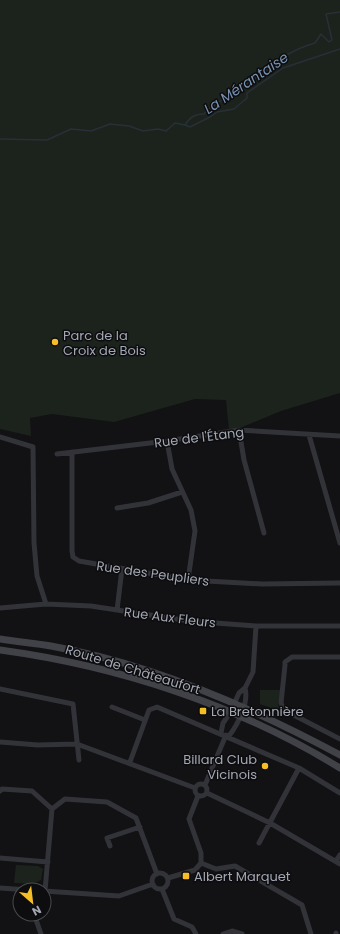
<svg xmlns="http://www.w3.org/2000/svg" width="340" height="934" font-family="Poppins,sans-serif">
	<rect width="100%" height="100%" fill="#121113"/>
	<path fill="#1c231d" d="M 0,0 L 340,0 L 340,393 L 281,411 L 240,428 L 229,430 L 226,400 L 195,399 L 114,422 L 52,414 L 30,418 L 31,436 L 0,429 Z
		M 260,690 L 281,690 L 278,704 L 280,711 L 260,704 Z
		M 16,865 L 38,866 L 43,869 L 41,880 L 33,884 L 14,883 Z"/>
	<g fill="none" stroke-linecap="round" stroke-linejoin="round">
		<path stroke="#282f37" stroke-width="1.5" d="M 185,125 L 190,127 L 210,117 L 217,112 L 234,109 L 247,98 L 247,93 L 283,68 L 340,49
			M 0,139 L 47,140 L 71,129 L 91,131 L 110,124 L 129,126 L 143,131 L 158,129 L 166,131 L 175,123 L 185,125 C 190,117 195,114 204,114 L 208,109 C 221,100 235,93 247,84 C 273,65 284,52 315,43 L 321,34 L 329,42 L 332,40 L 326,14 L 340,12"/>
		<path stroke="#323338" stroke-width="5" d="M 239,430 L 244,460 L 264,533
			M 309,435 L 340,543
			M 0,437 L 33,447 L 34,543 L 37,576 L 46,604
			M 167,441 L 172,469 L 191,510 L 195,531 L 188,580
			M 72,452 L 72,551 L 73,557 L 79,561 L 188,580 L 262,584 L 340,583
			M 57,454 L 167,441 L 239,430 L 340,436
			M 117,508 L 148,503 L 182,492
			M 0,608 L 46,604 L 91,606 L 189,621 L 256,626 L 340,626
			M 117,610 L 122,569
			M 340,657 L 292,657 L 285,662 L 285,665 L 281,703 L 284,710 L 340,739
			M 0,689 L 73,704 L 79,760
			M 112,707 L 145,720
			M 221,733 L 223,723 L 230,713 L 239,693 L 245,688 L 253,672 L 256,626
			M 229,736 C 238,724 249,703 245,688
			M 0,742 L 38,745 L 77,744 L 195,788
			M 130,762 L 149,710 L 157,707 L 299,768 L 340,793
			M195 790a6 6 0 1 1 12 0a6 6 0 1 1-12 0Z
			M 205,785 L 226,735
			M 0,791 L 2,789 L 32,791 L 52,809
			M 207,793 L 270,823 L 340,864
			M 259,843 L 299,768
			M 110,846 L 107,838 L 140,827
			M 0,858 L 48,862
			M 336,861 L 340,855
			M 201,863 L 216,869 L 235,866 L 302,905 L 311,934
			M152 881a8 8 0 1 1 16 0a8 8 0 1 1-16 0Z
			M 168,878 L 195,870 L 201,863 L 201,853 L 189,819 L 198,796
			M 0,888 L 29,890
			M 162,889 L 174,919 L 192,927 L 196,934
			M 44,891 L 119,896 L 153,884
			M 45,891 L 52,809 L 65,799 L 107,802 L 136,818 L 157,874
			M 34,914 L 41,934
			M 223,934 L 232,931 L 242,934
			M 336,934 L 336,933"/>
		<path stroke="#404248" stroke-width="7" d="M 0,639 C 17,642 34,643 51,646 C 152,664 251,707 340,755
			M 0,650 C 118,666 238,705 340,768"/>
	</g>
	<g fill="#f6be26" stroke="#0d0c0e" stroke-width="1.5">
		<circle cx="55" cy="342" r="4"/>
		<rect x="199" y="707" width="8" height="8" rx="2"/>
		<circle cx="265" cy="766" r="4"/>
		<rect x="182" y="872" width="8" height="8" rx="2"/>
	</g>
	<g text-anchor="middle" stroke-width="3" stroke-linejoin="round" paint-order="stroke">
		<g font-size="13" fill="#a2a7b4" stroke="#0d0c0e" text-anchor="start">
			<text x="63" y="340">Parc de la<tspan x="63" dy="15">Croix de Bois</tspan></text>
			<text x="211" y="716">La Bretonnière</text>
			<text x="257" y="764" text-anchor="end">Billard Club<tspan x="257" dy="15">Vicinois</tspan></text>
			<text x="194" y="881">Albert Marquet</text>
		</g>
		<g font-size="13" fill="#a2a7b4" stroke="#0d0c0e">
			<text transform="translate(199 437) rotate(-7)" y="5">Rue de l'Étang</text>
			<text transform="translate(153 573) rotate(8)" y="5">Rue des Peupliers</text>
			<text transform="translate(170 617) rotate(7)" y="5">Rue Aux Fleurs</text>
			<text transform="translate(133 669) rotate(17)" y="5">Route de Châteaufort</text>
		</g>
		<g font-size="14" font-style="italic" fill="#7892b1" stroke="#0d0c0e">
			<text transform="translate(246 83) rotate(-34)" y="5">La Mérantaise</text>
		</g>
	</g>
	<g transform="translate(32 902) rotate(152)"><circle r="19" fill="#0d0c0e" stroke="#494a50"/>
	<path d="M0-3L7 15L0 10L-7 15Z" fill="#f6be26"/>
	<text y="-6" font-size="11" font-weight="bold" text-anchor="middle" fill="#a2a7b4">N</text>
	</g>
</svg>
